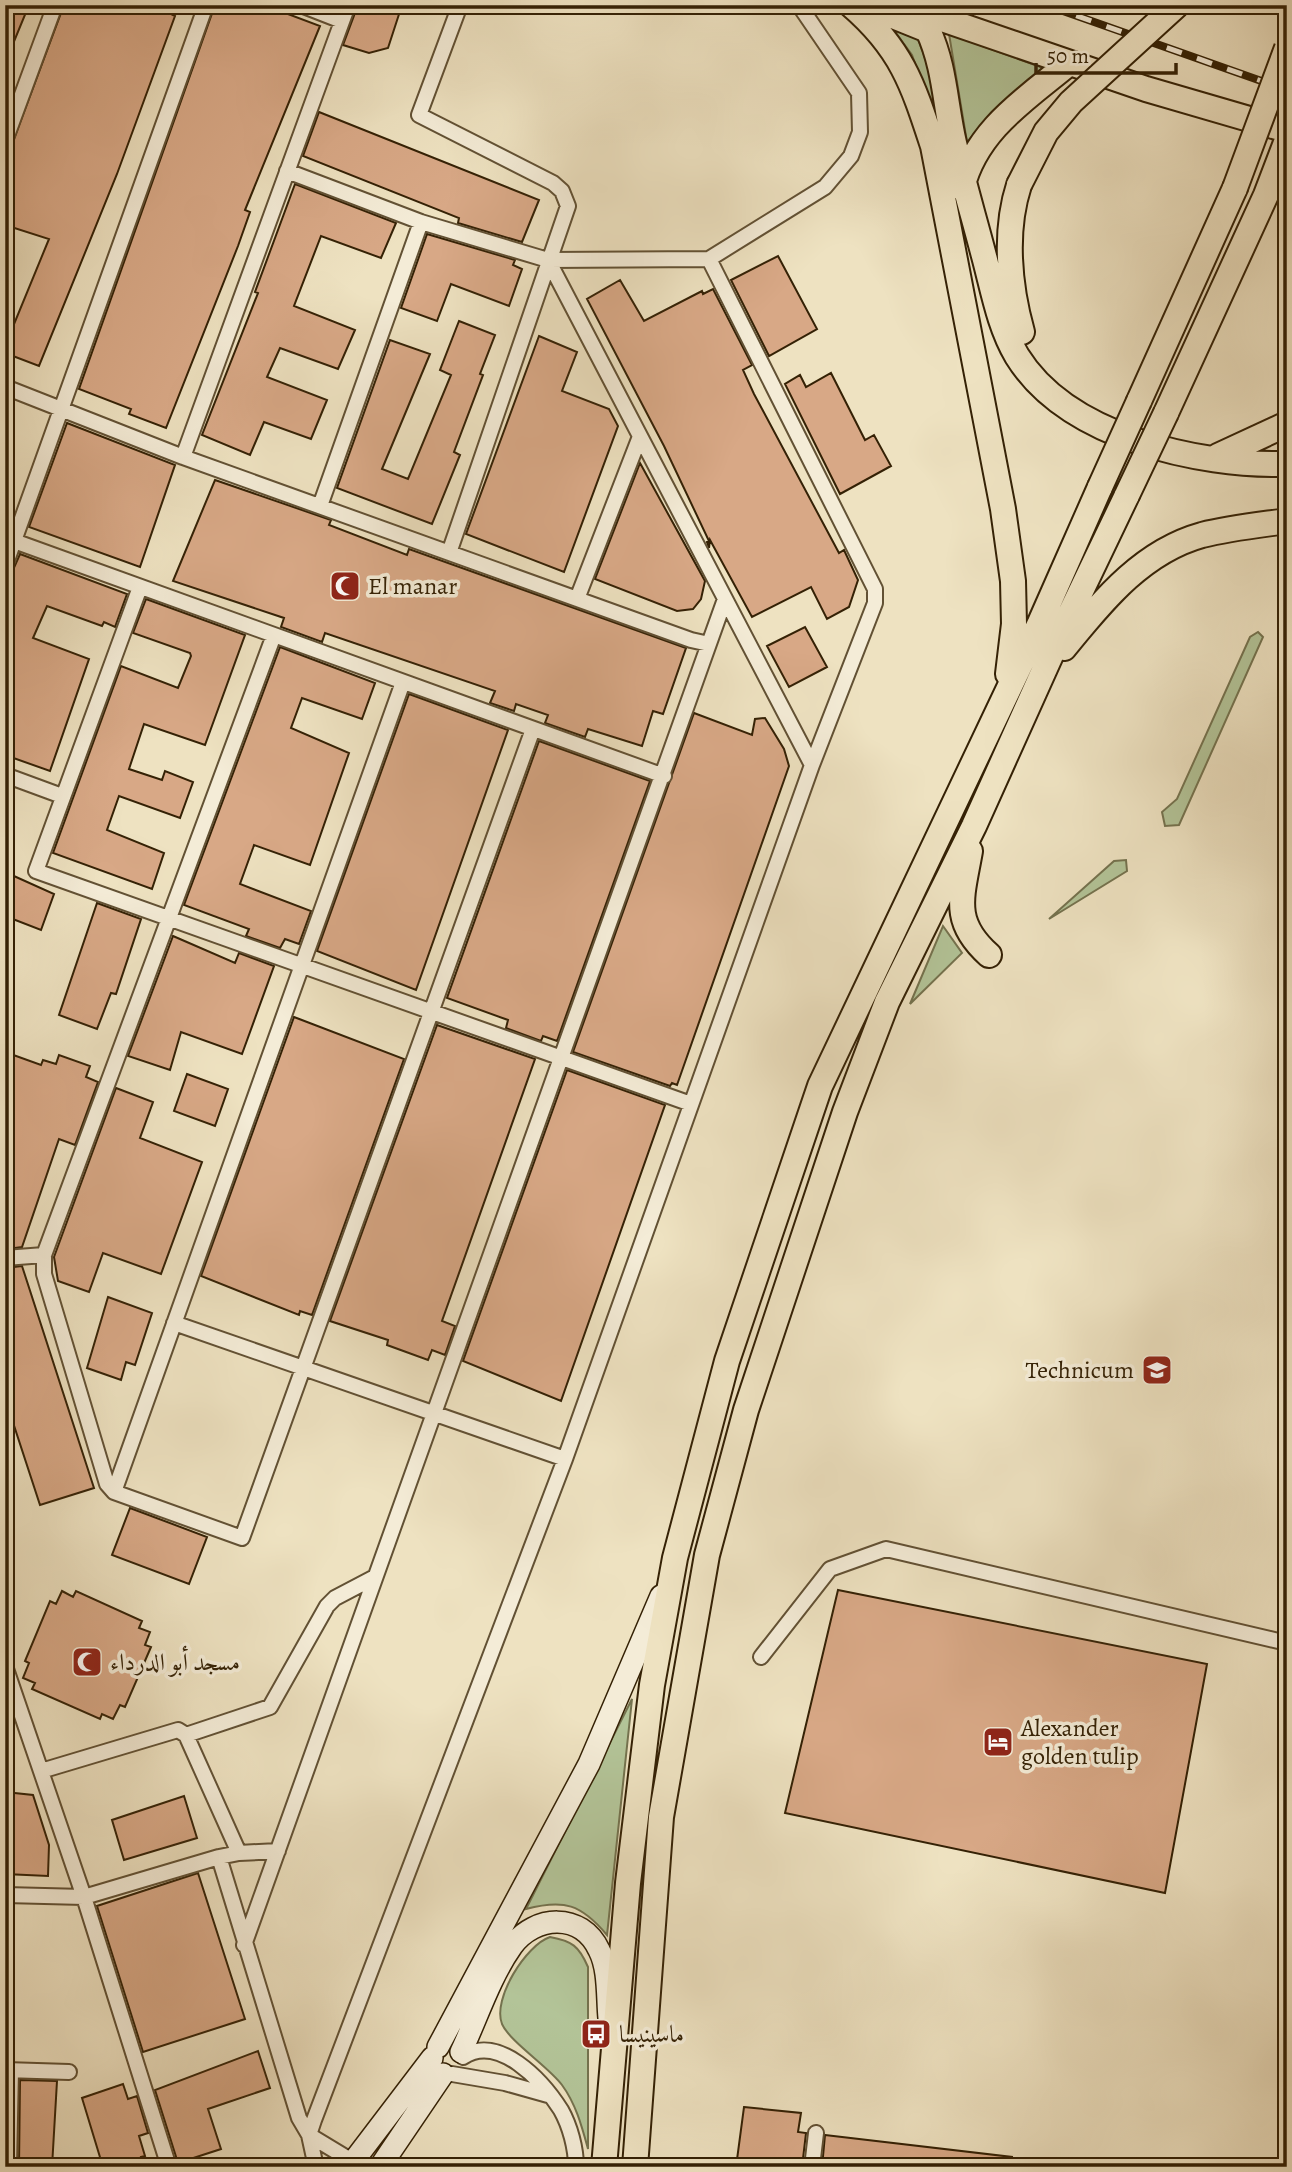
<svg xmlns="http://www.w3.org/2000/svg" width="1292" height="2172" font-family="Alegreya,Amiri,serif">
	<rect width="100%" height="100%" fill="#eee2c1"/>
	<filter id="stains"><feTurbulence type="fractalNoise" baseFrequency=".00286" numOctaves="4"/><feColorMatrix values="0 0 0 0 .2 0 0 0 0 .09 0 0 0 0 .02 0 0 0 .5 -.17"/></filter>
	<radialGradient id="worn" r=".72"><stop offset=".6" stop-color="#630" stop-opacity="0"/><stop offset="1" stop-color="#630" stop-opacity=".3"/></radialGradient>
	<path fill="#b3c498" stroke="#74724e" stroke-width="2" d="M 888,22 L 914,31 C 930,63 934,95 939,130 L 912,55 Z
		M 949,34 L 1046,69 L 1003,102 L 967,142 Z
		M 1258,632 L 1263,637 L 1179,825 L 1165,826 L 1162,812 L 1177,799 L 1250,637 Z
		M 1126,860 L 1127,871 L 1049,919 L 1114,861 Z
		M 943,926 L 962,953 L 910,1004 Z
		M 632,1699 L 607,1935 C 581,1904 564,1899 526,1909 Z
		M 550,1937 C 572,1941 579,1946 588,1967 L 588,2149 C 582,2127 576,2104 562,2085 C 549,2067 510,2042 502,2024 C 492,1999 526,1945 550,1937 Z"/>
	<path fill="#d8a886" stroke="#342105" stroke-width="2" d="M 5,5 L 29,5 L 6,61 L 5,61 Z
		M 64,5 L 175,5 L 171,14 L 175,16 L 117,174 L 39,366 L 5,353 L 5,346 L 49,239 L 5,225 L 5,163 Z
		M 215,5 L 264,5 L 320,26 L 245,210 L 250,212 L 238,246 L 166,428 L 129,414 L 131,409 L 79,389 Z
		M 358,5 L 402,5 L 388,48 L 369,53 L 343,45 Z
		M 319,112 L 539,200 L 522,242 L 458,223 L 459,218 L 303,156 Z
		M 295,184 L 396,223 L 381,258 L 321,236 L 294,306 L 355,330 L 338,369 L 280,348 L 267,377 L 327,400 L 311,439 L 264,422 L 250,455 L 202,435 L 258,293 L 255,292 Z
		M 427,234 L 515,260 L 513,265 L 522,269 L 509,306 L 451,284 L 437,321 L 401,308 Z
		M 778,256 L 817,329 L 769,356 L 731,280 Z
		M 620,280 L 644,321 L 702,291 L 703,294 L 713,289 L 752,365 L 743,370 L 754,394 L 839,553 L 844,550 L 858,580 L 849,607 L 827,619 L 811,587 L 752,617 L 710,540 L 709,548 L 707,542 L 709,541 L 664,446 L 587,299 Z
		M 459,321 L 495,335 L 480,374 L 483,375 L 454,452 L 460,455 L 432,524 L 337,488 L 390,340 L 430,354 L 382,469 L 408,479 L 451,375 L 440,370 Z
		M 539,336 L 577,352 L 562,391 L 609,409 L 618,426 L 564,572 L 466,534 Z
		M 831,373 L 865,440 L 874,435 L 891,466 L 840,494 L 785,384 L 800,375 L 806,387 Z
		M 67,423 L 175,465 L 140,567 L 29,527 Z
		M 640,463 L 705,581 L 701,599 L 693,609 L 677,611 L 595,579 Z
		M 215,480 L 331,520 L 329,525 L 407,555 L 409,549 L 686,648 L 663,714 L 653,711 L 642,746 L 588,729 L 585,737 L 545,723 L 548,715 L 516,704 L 514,711 L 490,703 L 495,691 L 325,633 L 322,642 L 281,627 L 284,618 L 173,581 Z
		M 20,554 L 127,594 L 115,627 L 104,622 L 102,626 L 47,606 L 33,638 L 89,659 L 50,771 L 5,755 L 5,588 Z
		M 146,599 L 245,635 L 205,745 L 144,724 L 129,769 L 162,780 L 165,771 L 193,782 L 180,818 L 119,796 L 107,830 L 164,853 L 152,889 L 53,853 L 121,666 L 178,688 L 191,656 L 190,653 L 133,633 Z
		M 805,627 L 827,667 L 789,687 L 767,646 Z
		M 280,647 L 375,683 L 362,719 L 302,698 L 291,728 L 349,753 L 310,865 L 254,845 L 253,848 L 240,884 L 311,911 L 299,944 L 285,939 L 280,948 L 246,936 L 249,929 L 184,905 Z
		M 409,694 L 508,730 L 416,990 L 317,951 Z
		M 694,713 L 752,735 L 755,719 L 765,718 L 784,749 L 789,766 L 677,1085 L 672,1083 L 670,1086 L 573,1052 Z
		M 539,741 L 650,781 L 557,1041 L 543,1036 L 541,1041 L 506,1028 L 508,1020 L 447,998 Z
		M 5,872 L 54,894 L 41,930 L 5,916 Z
		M 97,903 L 141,919 L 116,994 L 111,993 L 97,1029 L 59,1015 Z
		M 173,936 L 235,963 L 239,953 L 274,966 L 242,1054 L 181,1032 L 170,1070 L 128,1056 Z
		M 294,1017 L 404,1059 L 312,1315 L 300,1311 L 299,1315 L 201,1276 Z
		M 437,1025 L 535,1059 L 442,1321 L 455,1326 L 445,1355 L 432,1350 L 428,1360 L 387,1345 L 388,1340 L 330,1321 Z
		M 5,1052 L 41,1065 L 43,1060 L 56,1064 L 59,1055 L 90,1066 L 86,1077 L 98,1082 L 75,1145 L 59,1139 L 22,1247 L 15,1248 L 5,1244 Z
		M 567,1070 L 665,1105 L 561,1401 L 463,1361 Z
		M 187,1074 L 228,1089 L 215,1126 L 174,1111 Z
		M 116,1088 L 153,1102 L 140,1138 L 202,1162 L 161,1274 L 103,1253 L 89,1292 L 58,1281 L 54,1257 Z
		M 22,1266 L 94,1488 L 40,1505 L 5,1398 L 5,1268 Z
		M 108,1297 L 152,1313 L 135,1365 L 126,1362 L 121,1380 L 87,1368 Z
		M 130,1508 L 207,1537 L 189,1584 L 112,1555 Z
		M 838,1590 L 1207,1664 L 1165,1893 L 785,1813 Z
		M 62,1591 L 73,1597 L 76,1591 L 142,1621 L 139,1628 L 150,1632 L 145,1645 L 151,1647 L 125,1707 L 120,1705 L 113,1719 L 102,1714 L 100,1719 L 32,1689 L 35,1683 L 23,1678 L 29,1663 L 25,1661 L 50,1601 L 56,1604 Z
		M 5,1792 L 33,1795 L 49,1845 L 48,1876 L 5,1874 Z
		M 184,1796 L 197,1838 L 124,1860 L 112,1820 Z
		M 198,1873 L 245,2019 L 143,2052 L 97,1906 Z
		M 258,2051 L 270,2088 L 208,2109 L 221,2149 L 178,2163 L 155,2090 Z
		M 20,2080 L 57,2081 L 52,2167 L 19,2167 Z
		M 123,2084 L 128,2099 L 137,2096 L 148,2133 L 139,2136 L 145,2156 L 141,2157 L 144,2167 L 103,2167 L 82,2098 Z
		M 744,2107 L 801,2113 L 798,2132 L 806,2133 L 802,2167 L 736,2167 Z
		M 825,2135 L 1012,2157 L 1011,2167 L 822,2167 Z"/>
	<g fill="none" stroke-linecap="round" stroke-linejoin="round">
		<g stroke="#625134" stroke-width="18">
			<path id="minor" d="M 301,5 L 342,21
				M 5,141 L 55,5
				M 287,171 L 421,222 L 548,260 L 709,259 L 825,187 L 851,156 L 860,132 L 859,93 L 799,5
				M 548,260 L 812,765
				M 5,387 L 183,457 L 691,640 L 709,644
				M 183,457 L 348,5
				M 320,506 L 421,222
				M 14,541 L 664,776
				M 449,553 L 568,206 L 562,191 L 553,183 L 419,115 L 460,5
				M 5,566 L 206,5
				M 140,587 L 36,871 L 691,1104
				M 577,599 L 639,439
				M 274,635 L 44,1255 L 44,1274 L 107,1484 L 114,1492 L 242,1538 L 533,729
				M 5,775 L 62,796
				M 5,1258 L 44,1255
				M 174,1323 L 565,1459
				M 114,1492 L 403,682
				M 761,1657 L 830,1569 L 886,1549 L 1287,1643
				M 5,1666 L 84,1897 L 169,2167
				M 186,1735 L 270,1707 L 327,1606 L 335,1598 L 375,1577
				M 41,1771 L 178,1730 L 186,1735 L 239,1853
				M 219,1857 L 299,2118 L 309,2135 L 352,2161
				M 5,1895 L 84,1897 L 219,1857 L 239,1853 L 278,1851
				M 244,1945 L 725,599
				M 463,2057 C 498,2033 542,2080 561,2110 C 570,2126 576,2148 576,2167
				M 5,2070 L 69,2072
				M 452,2074 L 505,2083 L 548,2095
				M 9,2167 L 11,2070
				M 316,2167 L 309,2135 L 314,2120 L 565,1459 L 812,765 L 875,603 L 875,589 L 709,259
				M 812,2167 L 816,2133"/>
		</g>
		<g stroke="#342105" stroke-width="24">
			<path id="secondary" d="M 438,2047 L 589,1764 L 661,1596
				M 461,2052 C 477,2018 490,1977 512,1946 C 535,1915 581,1912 599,1950 C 609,1969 607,1997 609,2018
				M 349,2167 L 432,2058
				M 380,2167 L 443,2074"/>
		</g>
		<g stroke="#342105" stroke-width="28">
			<path id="trunk" d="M 851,5 C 902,49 913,85 933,146 L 1003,509 L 1013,581 L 1014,624 L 1008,674
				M 866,5 L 928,30 C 945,67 945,104 954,143 C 963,181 974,218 984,256 C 993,289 999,326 1017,356 C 1067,437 1198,466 1287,464
				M 910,8 L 1146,89 L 1287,130
				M 1019,185 C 1004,231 1009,286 1022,332
				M 962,188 C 976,130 1026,99 1068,64
				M 1139,401 L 1235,188
				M 1166,413 L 1266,195 L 1287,140
				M 1218,456 L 1287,424
				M 1064,648 C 1102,602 1141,552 1202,535 C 1230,528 1259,525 1287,521
				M 970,851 C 962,897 951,921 989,955
				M 604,2167 L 628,1883 L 652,1685 L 675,1558 L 727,1361 L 820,1086 L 1039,625 L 1100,487
				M 635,2167 L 661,1817 L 707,1555 L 746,1410 L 845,1112 L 887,1002 L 974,826 L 1060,635 L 1127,495"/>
		</g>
		<use href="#minor" stroke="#f4ecd7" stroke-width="14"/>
		<use href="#secondary" stroke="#f4ecd7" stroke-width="21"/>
		<use href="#trunk" stroke="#eee2c1" stroke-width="24"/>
		<g stroke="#342105" stroke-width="8">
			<path id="rail" d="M 1046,5 L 1287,90"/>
		</g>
		<use href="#rail" stroke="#f4ecd7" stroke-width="5" stroke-dasharray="16" stroke-linecap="butt"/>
		<g stroke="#342105" stroke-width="28" stroke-linecap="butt">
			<path id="trunk-bridge" d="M 1019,185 L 1046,132 L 1071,102 L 1177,5
				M 1235,188 L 1287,48
				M 1100,487 L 1139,401
				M 1127,495 L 1166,413"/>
		</g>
		<use href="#trunk-bridge" stroke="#eee2c1" stroke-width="24"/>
	</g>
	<defs>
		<g id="mosque-square" transform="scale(1.575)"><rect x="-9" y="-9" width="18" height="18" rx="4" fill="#8f2418" stroke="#f4ecd7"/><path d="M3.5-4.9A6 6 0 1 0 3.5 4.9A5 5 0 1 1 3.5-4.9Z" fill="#fff"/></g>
		<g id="school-square" transform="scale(1.575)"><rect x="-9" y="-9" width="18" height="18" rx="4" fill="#8f2418" stroke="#f4ecd7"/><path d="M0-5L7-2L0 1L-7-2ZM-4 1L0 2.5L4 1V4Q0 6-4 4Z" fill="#fff"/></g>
		<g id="hotel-square" transform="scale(1.575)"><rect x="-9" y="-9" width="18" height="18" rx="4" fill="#8f2418" stroke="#f4ecd7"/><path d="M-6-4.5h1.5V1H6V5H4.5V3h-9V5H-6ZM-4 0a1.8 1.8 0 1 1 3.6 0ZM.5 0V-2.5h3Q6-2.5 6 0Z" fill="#fff"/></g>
		<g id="bus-square" transform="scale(1.575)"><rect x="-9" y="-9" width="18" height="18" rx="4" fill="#8f2418" stroke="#f4ecd7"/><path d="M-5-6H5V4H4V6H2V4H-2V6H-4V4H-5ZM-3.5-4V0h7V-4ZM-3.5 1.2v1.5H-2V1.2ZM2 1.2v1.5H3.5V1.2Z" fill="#fff"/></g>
	</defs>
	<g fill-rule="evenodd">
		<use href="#mosque-square" x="345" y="586"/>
		<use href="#school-square" x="1157" y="1370"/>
		<use href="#mosque-square" x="87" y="1662"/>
		<use href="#hotel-square" x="998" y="1742"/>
		<use href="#bus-square" x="596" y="2034"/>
	</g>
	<g text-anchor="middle" stroke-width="7" stroke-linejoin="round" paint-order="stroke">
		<g font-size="24" fill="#342105" stroke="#f4ecd7" text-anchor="start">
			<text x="368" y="594">El manar</text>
			<text x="1134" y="1378" text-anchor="end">Technicum</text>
			<text x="110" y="1670">مسجد أبو الدرداء</text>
			<text x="1021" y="1736">Alexander<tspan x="1021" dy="28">golden tulip</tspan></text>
			<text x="619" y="2042">ماسينيسا</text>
		</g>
	</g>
	<rect width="1292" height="2172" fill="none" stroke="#eee2c1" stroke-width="28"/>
	<rect x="7" y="7" width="1278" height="2158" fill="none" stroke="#342105" stroke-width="3.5"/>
	<rect x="14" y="14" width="1264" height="2144" fill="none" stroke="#342105" stroke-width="2"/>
	<path d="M1036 63v10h140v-10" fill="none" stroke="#342105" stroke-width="3.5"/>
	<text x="1047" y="63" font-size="21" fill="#342105" stroke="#f4ecd7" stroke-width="5" paint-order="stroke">50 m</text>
	<rect width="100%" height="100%" filter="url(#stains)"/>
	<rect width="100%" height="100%" fill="url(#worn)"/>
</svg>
